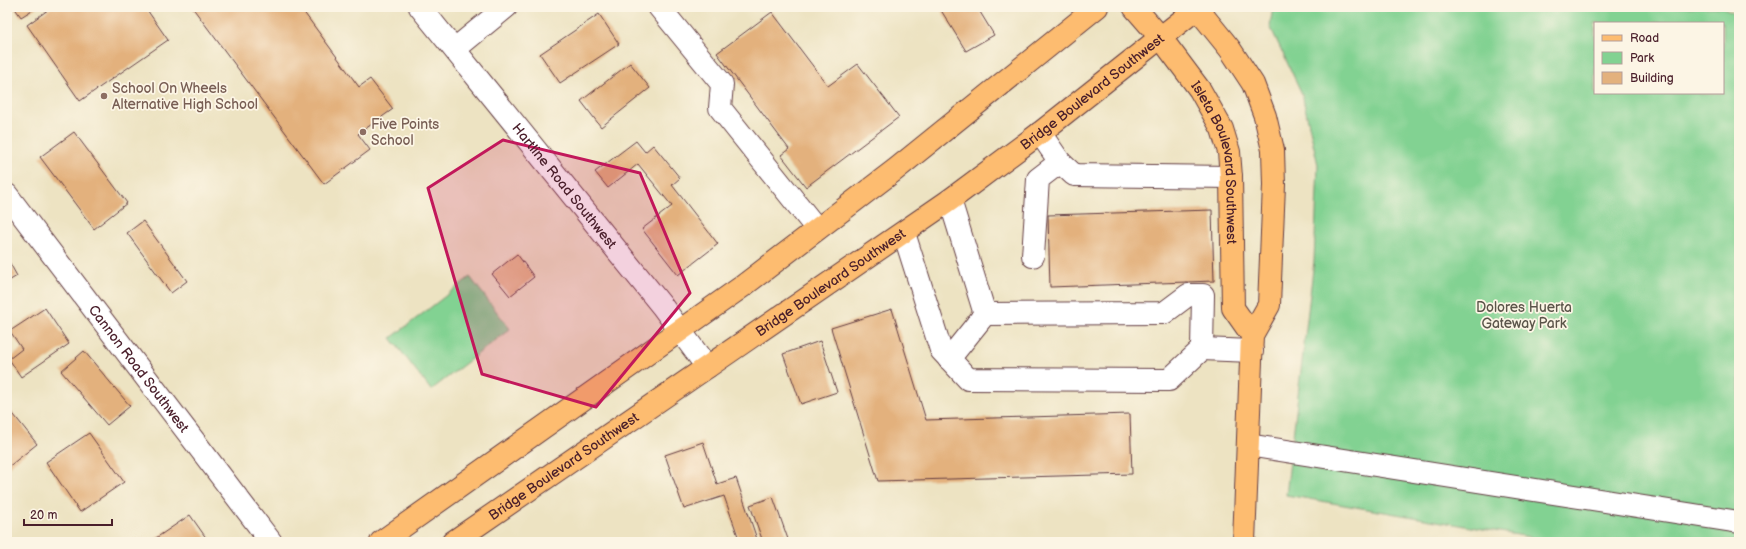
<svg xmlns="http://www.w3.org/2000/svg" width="1746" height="549" font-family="'Balsamiq Sans',sans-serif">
	<rect width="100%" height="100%" fill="#fcf5e5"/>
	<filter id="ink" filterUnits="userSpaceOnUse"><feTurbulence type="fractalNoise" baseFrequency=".025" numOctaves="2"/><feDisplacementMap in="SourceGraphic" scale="8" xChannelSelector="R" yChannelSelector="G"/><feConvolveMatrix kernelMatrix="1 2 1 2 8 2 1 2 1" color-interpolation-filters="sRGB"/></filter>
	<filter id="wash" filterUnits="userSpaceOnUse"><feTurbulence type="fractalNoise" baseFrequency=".012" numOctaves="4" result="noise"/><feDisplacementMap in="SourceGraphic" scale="16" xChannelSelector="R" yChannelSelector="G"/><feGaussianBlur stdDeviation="0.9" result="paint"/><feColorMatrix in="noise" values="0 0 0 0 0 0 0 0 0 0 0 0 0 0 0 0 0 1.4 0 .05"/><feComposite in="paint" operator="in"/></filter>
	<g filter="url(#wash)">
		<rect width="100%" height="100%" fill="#ede3c2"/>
		<path fill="#82d292" stroke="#66785e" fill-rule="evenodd" d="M 1273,7 L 1722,7 L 1739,15 L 1739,542 L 1558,542 L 1286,495 L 1314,261 L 1318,165 L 1302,94 L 1270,26 ZM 1595,23 L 1723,23 L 1723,93 L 1595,93 Z
			M 470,277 L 510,329 L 431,390 L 391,338 Z"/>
		<g id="blocks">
			<path fill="#e3b17d" d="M 14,7 L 37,7 L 21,17 Z
				M 52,7 L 145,7 L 168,40 L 80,101 L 27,25 Z
				M 192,7 L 300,7 L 359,87 L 370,79 L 393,109 L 358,134 L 370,150 L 324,184 Z
				M 939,7 L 977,7 L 994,35 L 966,51 Z
				M 772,12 L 828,86 L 858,64 L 899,117 L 806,187 L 781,155 L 789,149 L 717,53 Z
				M 599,14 L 619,44 L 560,83 L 540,54 Z
				M 630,63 L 650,88 L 601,127 L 581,101 Z
				M 74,132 L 127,203 L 94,229 L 40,157 Z
				M 636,141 L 645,152 L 653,145 L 680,178 L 672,185 L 718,244 L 678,275 L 642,229 L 672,206 L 638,164 L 608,188 L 595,172 Z
				M 1212,210 L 1214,281 L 1050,287 L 1048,215 Z
				M 143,221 L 187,281 L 171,293 L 127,233 Z
				M 517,254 L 534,277 L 510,296 L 492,274 Z
				M 7,258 L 17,276 L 7,282 Z
				M 45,308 L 69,344 L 21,377 L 9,359 L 22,349 L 10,331 Z
				M 892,309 L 926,420 L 1130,414 L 1132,474 L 878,481 L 831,328 Z
				M 820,341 L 837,392 L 801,404 L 783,354 Z
				M 84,351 L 130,406 L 107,425 L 61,371 Z
				M 10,410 L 37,444 L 7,468 L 7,412 Z
				M 89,433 L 124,482 L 80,512 L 46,462 Z
				M 703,442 L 717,484 L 736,478 L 758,542 L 740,542 L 724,496 L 684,509 L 665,455 Z
				M 773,497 L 789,542 L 763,542 L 750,505 Z
				M 190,515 L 209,542 L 150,542 Z"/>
		</g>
	</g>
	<g filter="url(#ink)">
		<use href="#blocks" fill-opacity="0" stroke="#623c42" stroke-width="1"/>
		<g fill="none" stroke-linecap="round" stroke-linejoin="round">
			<g stroke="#623c42" stroke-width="24">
				<g id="minor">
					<path id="s1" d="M 420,7 L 662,306 L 707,367"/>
					<path d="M 659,7 L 722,84 L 720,108 L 817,229"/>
					<path d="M 455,49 L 506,7"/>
					<path d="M 1060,162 L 1074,175 L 1231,177"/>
					<path id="s2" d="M 7,195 L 271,542"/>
					<path d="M 950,200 L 985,314 L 1164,313 L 1188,295 L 1203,295 L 1202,349"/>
					<path d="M 904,233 L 941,350 L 968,379 L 1169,380 L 1202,349 L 1252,351"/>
					<path d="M 1033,256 L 1038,179 L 1060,162 L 1040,133"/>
					<path d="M 949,359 L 985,314"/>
					<path d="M 1248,445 L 1739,522"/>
				</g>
			</g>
			<g stroke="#623c42" stroke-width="24">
				<g id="major">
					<path id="s3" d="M 1134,7 L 1161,38 L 1200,90 L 1222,129 L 1229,152 L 1231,177 L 1233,308 L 1252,335"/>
					<path d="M 1196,7 L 1230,49 L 1253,84 L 1265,116 L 1273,150 L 1274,185 L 1269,305 L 1252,335 L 1244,542"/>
					<path d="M 381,542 L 743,286 L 895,170 L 1097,7"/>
					<path id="s4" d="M 453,542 L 950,200 L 1040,133 L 1199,7"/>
				</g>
			</g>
			<use href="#minor" stroke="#fff" stroke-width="22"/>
			<use href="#major" stroke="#fdbc70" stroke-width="22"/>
		</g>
	</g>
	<path fill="#c2185b" fill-opacity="0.2" stroke="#c2185b" stroke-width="3" stroke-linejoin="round" d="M 503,140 L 640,173 L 690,293 L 596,407 L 482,374 L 428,188 Z"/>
	<g fill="#8d6e63" stroke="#fcf5e5" stroke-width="1.5">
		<circle cx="104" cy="96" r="4"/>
		<circle cx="363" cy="132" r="4"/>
	</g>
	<g text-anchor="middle" stroke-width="3.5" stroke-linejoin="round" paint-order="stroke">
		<g font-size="14" fill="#785e54" stroke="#fcf5e5" text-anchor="start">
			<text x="112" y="93">School On Wheels<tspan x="112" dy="16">Alternative High School</tspan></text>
			<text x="371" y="129">Five Points<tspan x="371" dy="16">School</tspan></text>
		</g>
		<g font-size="14" fill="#4a1f2b" stroke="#fcf5e5">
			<text dy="5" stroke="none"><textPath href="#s4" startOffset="782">Bridge Boulevard Southwest</textPath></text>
			<text dy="5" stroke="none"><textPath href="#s3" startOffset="182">Isleta Boulevard Southwest</textPath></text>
			<text dy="5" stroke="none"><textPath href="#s1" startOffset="230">Hartline Road Southwest</textPath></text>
			<text dy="5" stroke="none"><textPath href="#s4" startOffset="458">Bridge Boulevard Southwest</textPath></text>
			<text dy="5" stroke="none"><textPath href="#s2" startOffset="218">Cannon Road Southwest</textPath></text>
			<text dy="5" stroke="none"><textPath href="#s4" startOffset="134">Bridge Boulevard Southwest</textPath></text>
		</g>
		<g font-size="14" fill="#5b554a" stroke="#fcf5e5">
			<text x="1524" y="312">Dolores Huerta<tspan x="1524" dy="16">Gateway Park</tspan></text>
		</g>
	</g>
	<rect width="1746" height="549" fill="none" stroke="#fcf5e5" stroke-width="24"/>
	<rect x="1594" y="22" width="130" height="72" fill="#fcf5e5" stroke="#b59f9b"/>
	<rect x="1602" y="35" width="20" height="6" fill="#fdbc70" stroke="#b59f9b"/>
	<text x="1630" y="42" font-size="12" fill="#4a1f2b">Road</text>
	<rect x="1602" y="52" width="20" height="12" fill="#82d292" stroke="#b59f9b"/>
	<text x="1630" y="62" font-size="12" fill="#4a1f2b">Park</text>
	<rect x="1602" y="72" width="20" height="12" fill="#e3b17d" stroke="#b59f9b"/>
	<text x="1630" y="82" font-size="12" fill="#4a1f2b">Building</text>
	<path d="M24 519v6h88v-6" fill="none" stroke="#4a1f2b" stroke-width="2"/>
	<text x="30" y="519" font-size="12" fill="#4a1f2b" stroke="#fcf5e5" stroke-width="3" paint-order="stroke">20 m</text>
</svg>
